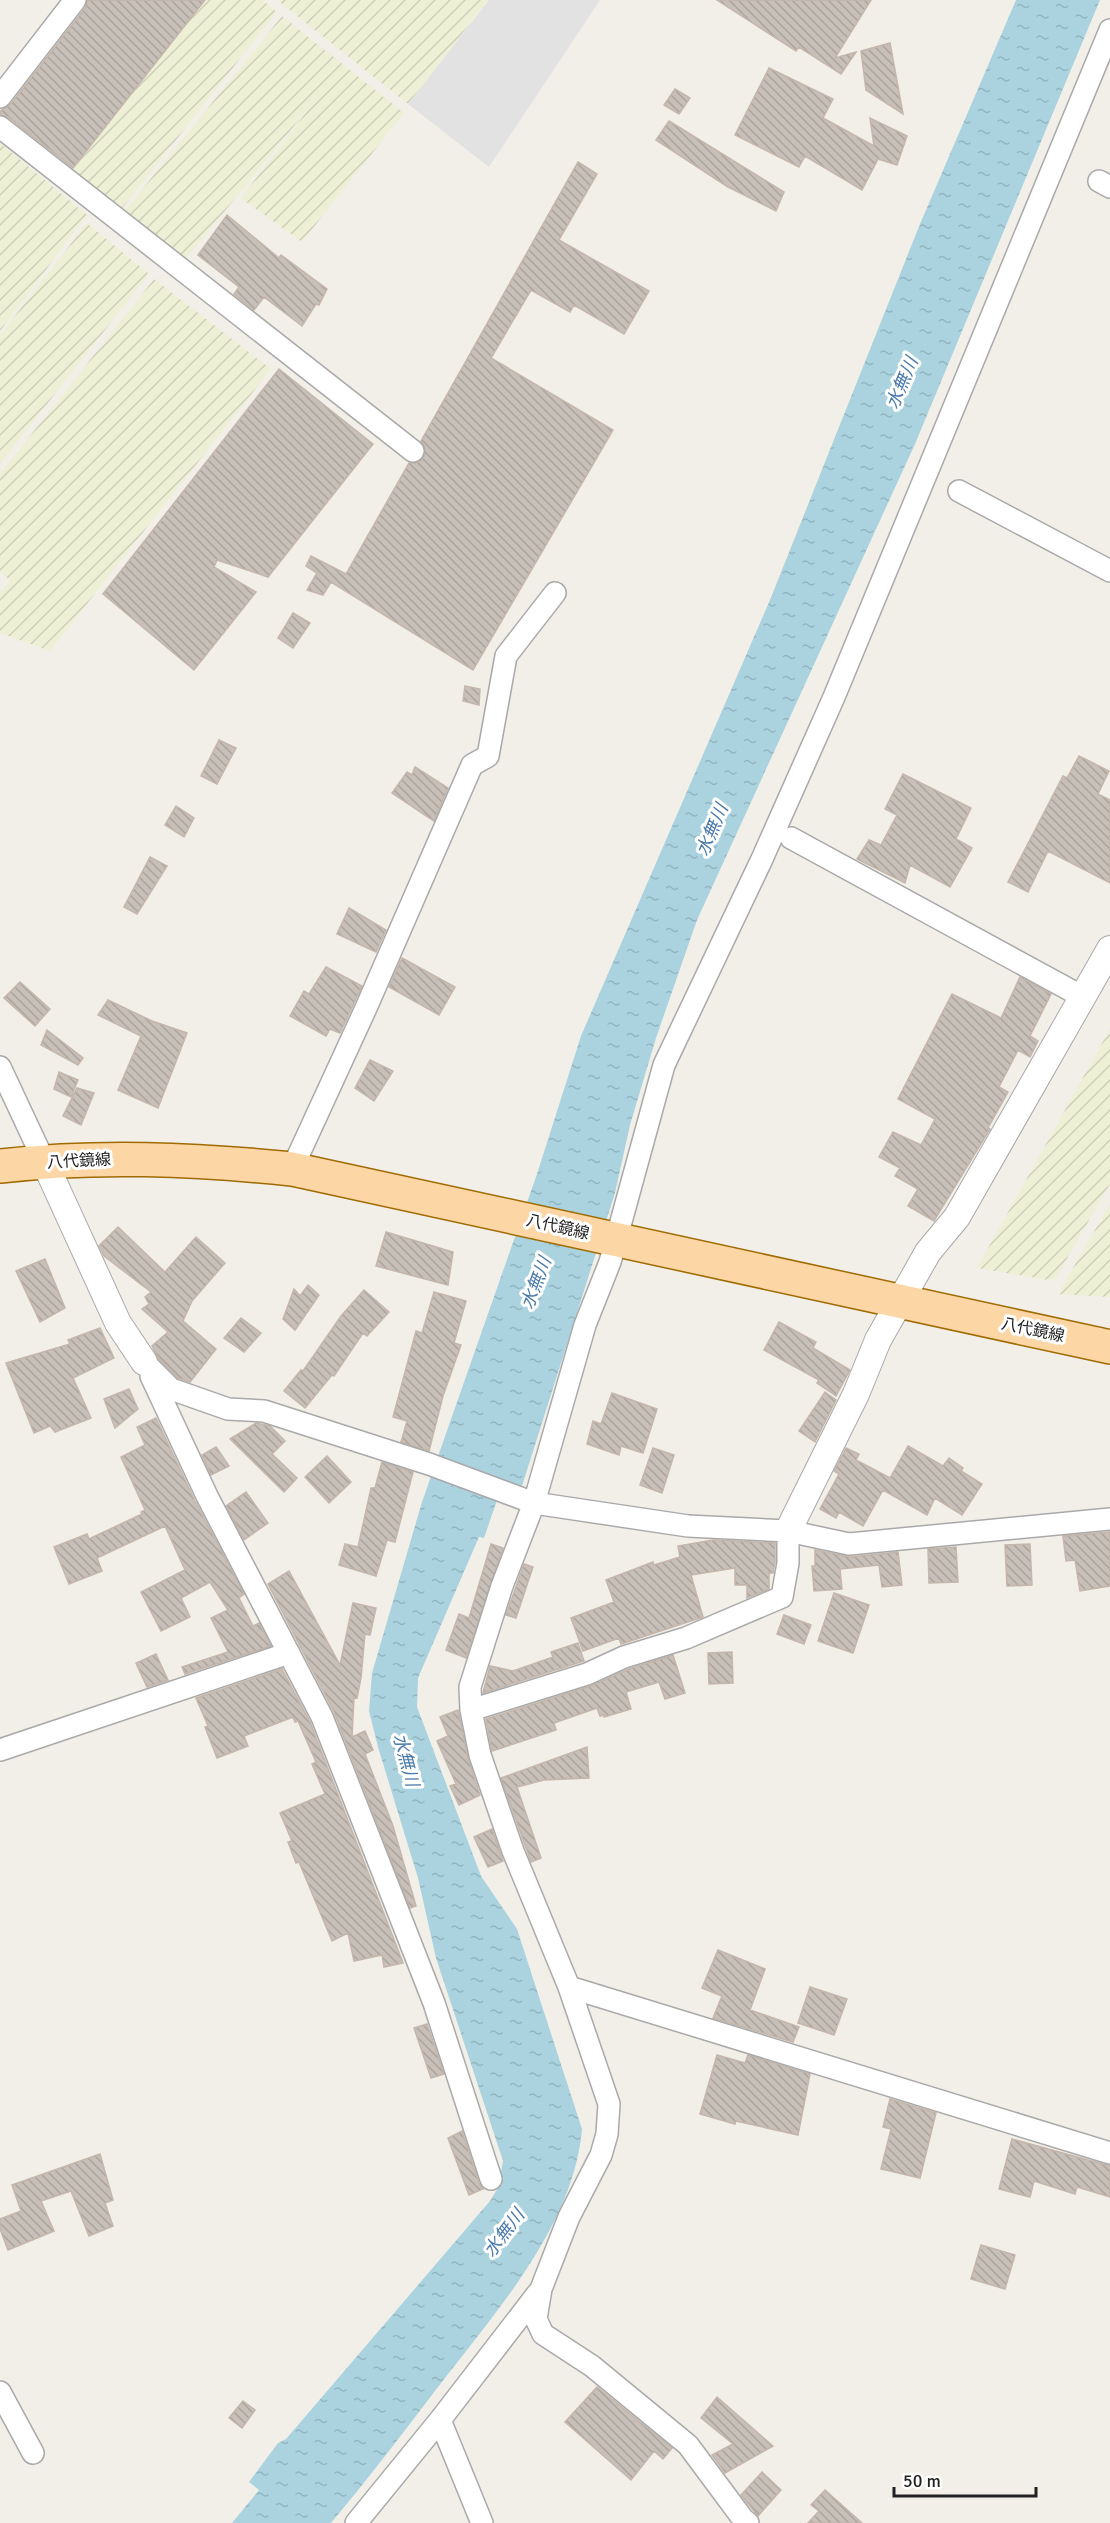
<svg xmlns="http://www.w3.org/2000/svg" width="1110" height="2523" font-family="Signika,'Noto Sans JP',sans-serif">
	<defs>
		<pattern id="farmland-furrows" width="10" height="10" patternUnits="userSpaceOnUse" patternTransform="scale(1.5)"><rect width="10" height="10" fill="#eef0d5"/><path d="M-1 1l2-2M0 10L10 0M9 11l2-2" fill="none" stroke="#ccceb7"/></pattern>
		<pattern id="water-ripples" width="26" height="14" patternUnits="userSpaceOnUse" patternTransform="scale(1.5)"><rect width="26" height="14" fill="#aad3df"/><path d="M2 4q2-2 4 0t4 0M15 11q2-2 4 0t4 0" fill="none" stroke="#92b5bf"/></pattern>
		<pattern id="building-back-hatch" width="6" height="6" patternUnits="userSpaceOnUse" patternTransform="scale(1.5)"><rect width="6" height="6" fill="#c7bfb8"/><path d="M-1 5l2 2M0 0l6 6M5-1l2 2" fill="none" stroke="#aba49e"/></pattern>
	</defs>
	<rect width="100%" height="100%" fill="#f2efe9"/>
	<path fill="url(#farmland-furrows)" d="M 205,0 L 262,0 L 277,12 L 120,211 L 71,171 Z
		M 277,0 L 488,0 L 408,104 Z
		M 282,16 L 404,113 L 302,242 L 241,198 L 320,94 L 185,260 L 124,212 Z
		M 0,143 L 87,215 L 0,331 Z
		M 87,223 L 149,274 L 0,464 L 0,335 Z
		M 154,279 L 271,369 L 50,651 L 0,633 L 0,593 L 10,580 L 0,572 L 0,474 Z
		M 1110,1029 L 1110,1184 L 1054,1281 L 977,1268 Z
		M 1110,1204 L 1110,1297 L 1058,1294 Z"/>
	<path fill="#e2e2e2" d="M 489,0 L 600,0 L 489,167 L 408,104 Z"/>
	<path fill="url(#water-ripples)" d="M 1016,0 L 1100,0 L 915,444 L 697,920 L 656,1038 L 630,1125 L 615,1193 L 522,1486 L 504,1480 L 484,1538 L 479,1537 L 418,1678 L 417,1707 L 481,1876 L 517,1929 L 582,2129 C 574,2225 495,2313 438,2387 C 403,2433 368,2479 331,2523 L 232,2523 L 259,2490 L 249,2482 L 278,2443 L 286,2439 L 490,2201 L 498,2188 L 503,2161 L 436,1958 L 418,1878 L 378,1747 L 369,1711 L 372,1673 L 422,1502 L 537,1174 L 581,1036 L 770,600 L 920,224 Z"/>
	<path fill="url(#building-back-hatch)" stroke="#c4b6ab" stroke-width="1.5" d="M 87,0 L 205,0 L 73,168 L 8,117 L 0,115 L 0,111 L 10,105 L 85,8 Z
		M 717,0 L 871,0 L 835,58 L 856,52 L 841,74 L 799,47 L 796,51 Z
		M 890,43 L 903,114 L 866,90 L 861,51 Z
		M 769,68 L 833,99 L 823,118 L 874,146 L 870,118 L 907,136 L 897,165 L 878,159 L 862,190 L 805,156 L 799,167 L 735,135 Z
		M 675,89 L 690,98 L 679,114 L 664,105 Z
		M 669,121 L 784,192 L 776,211 L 728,187 L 656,140 Z
		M 578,162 L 597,174 L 559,240 L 649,291 L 624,334 L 574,305 L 570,312 L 531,290 L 491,358 L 613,430 L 473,670 L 331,582 L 323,595 L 307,590 L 317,573 L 306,566 L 311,556 L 346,574 L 409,463 L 417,463 L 423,458 L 425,447 L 421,441 Z
		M 227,215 L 279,258 L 281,255 L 327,289 L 319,305 L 316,304 L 302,326 L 264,297 L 254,310 L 234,294 L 239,287 L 198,255 Z
		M 279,369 L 373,444 L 268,577 L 217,560 L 214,567 L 256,592 L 194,670 L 103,594 Z
		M 293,613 L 310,623 L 293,648 L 278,638 Z
		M 465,686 L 480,689 L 479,705 L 463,701 Z
		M 219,740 L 236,748 L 217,784 L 201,776 Z
		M 1079,756 L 1109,771 L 1098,794 L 1110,800 L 1110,883 L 1048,851 L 1028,892 L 1008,882 L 1063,776 L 1067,778 Z
		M 415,767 L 448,788 L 434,821 L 392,793 L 407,772 L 412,775 Z
		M 903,774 L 971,808 L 956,839 L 972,848 L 950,887 L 910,865 L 905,883 L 857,859 L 869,840 L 881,845 L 897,815 L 885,809 Z
		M 176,806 L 194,818 L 184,837 L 165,825 Z
		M 150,857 L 167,866 L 137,914 L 124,907 Z
		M 349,908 L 386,930 L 376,952 L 337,934 Z
		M 402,958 L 455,987 L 439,1015 L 389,987 Z
		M 326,967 L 362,986 L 340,1033 L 330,1029 L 326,1036 L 290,1016 L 304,991 L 309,994 Z
		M 1020,977 L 1051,994 L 1030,1036 L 1038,1041 L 1030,1057 L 1018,1050 L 999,1087 L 1008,1092 L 988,1128 L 990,1129 L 934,1221 L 908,1206 L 918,1189 L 895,1176 L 900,1168 L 879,1157 L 893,1132 L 921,1145 L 935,1119 L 898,1099 L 952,994 L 1001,1018 Z
		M 20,982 L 50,1009 L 35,1026 L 4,998 Z
		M 108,1000 L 152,1021 L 187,1033 L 158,1108 L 118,1090 L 141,1036 L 98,1015 Z
		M 47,1030 L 83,1058 L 78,1065 L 41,1045 Z
		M 370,1060 L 393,1071 L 374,1101 L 355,1088 Z
		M 59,1072 L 78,1080 L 71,1097 L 54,1089 Z
		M 77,1088 L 94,1093 L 81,1125 L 63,1116 Z
		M 118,1227 L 165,1272 L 196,1237 L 225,1263 L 192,1301 L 183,1321 L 216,1349 L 190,1382 L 178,1378 L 158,1358 L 152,1346 L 168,1332 L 142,1309 L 149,1304 L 145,1297 L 151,1292 L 104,1256 L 99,1246 Z
		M 386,1232 L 453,1252 L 448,1285 L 376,1266 Z
		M 45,1259 L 65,1308 L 40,1322 L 16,1271 Z
		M 308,1285 L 319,1295 L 295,1330 L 283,1319 L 294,1289 L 300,1296 Z
		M 364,1290 L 389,1312 L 367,1336 L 363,1333 L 334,1376 L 332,1375 L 305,1408 L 284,1391 L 301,1370 L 303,1371 L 341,1316 Z
		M 434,1292 L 466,1301 L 454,1343 L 461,1345 L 443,1396 L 429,1451 L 401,1442 L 407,1421 L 393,1417 L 416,1331 L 422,1333 Z
		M 241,1318 L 261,1333 L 244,1352 L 224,1338 Z
		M 779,1322 L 816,1342 L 813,1348 L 850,1370 L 836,1396 L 817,1383 L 819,1380 L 764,1350 Z
		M 100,1328 L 114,1358 L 73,1378 L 91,1418 L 55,1432 L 50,1426 L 34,1433 L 6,1363 L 70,1344 L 68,1340 Z
		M 129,1389 L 138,1409 L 115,1428 L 104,1399 Z
		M 825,1392 L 836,1400 L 815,1442 L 799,1431 Z
		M 612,1393 L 657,1409 L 643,1453 L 621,1446 L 619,1455 L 587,1444 L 593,1421 L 601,1424 Z
		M 156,1418 L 195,1501 L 244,1594 L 239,1598 L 253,1626 L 259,1623 L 271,1646 L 185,1674 L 182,1667 L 228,1652 L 211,1618 L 228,1610 L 210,1582 L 181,1598 L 190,1617 L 161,1631 L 141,1592 L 185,1570 L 165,1526 L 97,1558 L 102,1571 L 69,1584 L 54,1547 L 87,1534 L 89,1539 L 142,1514 L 141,1512 L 145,1510 L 121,1457 L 145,1445 L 137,1427 Z
		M 256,1423 L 270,1426 L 285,1441 L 272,1454 L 297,1478 L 284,1492 L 230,1439 Z
		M 908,1446 L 943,1466 L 949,1458 L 963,1468 L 961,1471 L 982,1484 L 962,1515 L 935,1498 L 927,1515 L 883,1490 L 863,1526 L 839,1512 L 836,1518 L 820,1509 L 839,1474 L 834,1471 L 846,1448 L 859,1454 L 856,1460 L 890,1478 Z
		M 216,1447 L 229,1466 L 211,1475 L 202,1455 Z
		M 653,1448 L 674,1455 L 662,1493 L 640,1485 Z
		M 327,1456 L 351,1482 L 329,1503 L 305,1477 Z
		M 382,1462 L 413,1472 L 395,1542 L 387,1540 L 376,1576 L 339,1565 L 345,1544 L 358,1547 L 371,1488 L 375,1488 Z
		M 246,1492 L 268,1523 L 244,1540 L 226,1506 Z
		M 1110,1532 L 1110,1586 L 1080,1591 L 1075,1560 L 1066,1561 L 1063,1536 Z
		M 713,1540 L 775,1543 L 775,1562 L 773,1573 L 769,1573 L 769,1589 L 747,1598 L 747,1585 L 735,1585 L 735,1568 L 691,1575 L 703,1617 L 621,1644 L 619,1638 L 583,1651 L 571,1618 L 614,1602 L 606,1580 L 653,1562 L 654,1565 L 680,1557 L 678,1546 Z
		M 491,1544 L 503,1548 L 466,1658 L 446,1650 L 459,1614 L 469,1618 Z
		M 1030,1544 L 1032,1585 L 1007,1586 L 1005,1545 Z
		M 956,1547 L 958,1582 L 929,1583 L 928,1549 Z
		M 815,1550 L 850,1557 L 898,1552 L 902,1585 L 882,1587 L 879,1565 L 840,1569 L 842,1589 L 814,1591 L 812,1566 L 815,1566 Z
		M 524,1564 L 533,1567 L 516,1618 L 506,1615 Z
		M 289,1571 L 340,1665 L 353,1603 L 376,1608 L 370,1635 L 365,1634 L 361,1678 L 357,1698 L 354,1697 L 352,1737 L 365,1731 L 373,1750 L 365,1754 L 393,1826 L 416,1906 L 410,1908 L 334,1712 L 268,1584 Z
		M 834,1593 L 869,1605 L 853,1653 L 818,1641 Z
		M 784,1615 L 811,1625 L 804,1644 L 777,1634 Z
		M 578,1643 L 584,1661 L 483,1693 L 490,1666 L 513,1671 L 553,1657 L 551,1652 Z
		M 732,1652 L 733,1683 L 709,1684 L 708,1653 Z
		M 156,1654 L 168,1680 L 147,1687 L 136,1663 Z
		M 673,1655 L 685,1693 L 665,1699 L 659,1682 L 626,1692 L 631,1709 L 604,1717 L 604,1715 L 600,1716 L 597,1708 L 554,1723 L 556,1730 L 492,1751 L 486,1719 L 591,1686 L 629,1669 Z
		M 282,1669 L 310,1722 L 403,1963 L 384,1967 L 382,1955 L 354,1961 L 348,1933 L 332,1941 L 299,1862 L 296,1863 L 288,1842 L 292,1841 L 280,1813 L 325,1794 L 312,1764 L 316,1762 L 298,1721 L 295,1722 L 293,1717 L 244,1736 L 248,1746 L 217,1758 L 205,1727 L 208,1726 L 196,1698 Z
		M 458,1710 L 468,1758 L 480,1795 L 459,1805 L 450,1786 L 456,1784 L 437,1741 L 448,1736 L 440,1717 Z
		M 587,1747 L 589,1778 L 544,1780 L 517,1787 L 541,1858 L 531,1862 L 501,1778 Z
		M 492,1829 L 503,1861 L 488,1867 L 474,1837 Z
		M 718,1950 L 765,1969 L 750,2010 L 799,2027 L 793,2042 L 713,2018 L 722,1996 L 702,1988 Z
		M 810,1987 L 847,1999 L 834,2035 L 798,2023 Z
		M 427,2024 L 444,2074 L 431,2078 L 414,2028 Z
		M 717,2055 L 745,2063 L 748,2055 L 810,2074 L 798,2135 L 736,2121 L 735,2124 L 700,2114 Z
		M 890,2099 L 936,2113 L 920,2178 L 881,2169 L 891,2129 L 883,2127 Z
		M 462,2131 L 479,2183 L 483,2189 L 469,2195 L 448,2138 Z
		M 1012,2139 L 1110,2166 L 1110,2197 L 1077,2187 L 1075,2194 L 1034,2181 L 1030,2197 L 999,2189 Z
		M 100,2154 L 113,2200 L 105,2203 L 113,2226 L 89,2236 L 71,2191 L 41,2201 L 54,2231 L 8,2250 L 0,2229 L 0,2219 L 21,2211 L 12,2185 Z
		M 981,2245 L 1015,2255 L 1005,2289 L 971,2279 Z
		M 597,2387 L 672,2448 L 663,2459 L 654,2451 L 631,2480 L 565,2422 Z
		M 717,2397 L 773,2446 L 725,2473 L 712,2455 L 733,2444 L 701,2418 Z
		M 243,2401 L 255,2410 L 242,2428 L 229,2418 Z
		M 762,2472 L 781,2490 L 758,2516 L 741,2495 Z
		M 825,2490 L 862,2523 L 808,2523 L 819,2511 L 811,2505 Z"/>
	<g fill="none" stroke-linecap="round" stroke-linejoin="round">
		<g stroke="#a9a9a9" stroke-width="24">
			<path id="minor" d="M 0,97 L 75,0
				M 0,127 L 413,451
				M 1099,181 L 1110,187
				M 959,491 L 1110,571
				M 791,838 L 1081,996
				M 0,1067 L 44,1161
				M 292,1169 L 366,1008 L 472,765 L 488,756 L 506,656 L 555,593
				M 144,1362 L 171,1389 L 228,1409 L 264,1411 L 429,1464 L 534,1503 L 688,1526 L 788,1531 L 849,1544 L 1110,1519
				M 151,1376 L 207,1496 L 322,1717 L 434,2003 L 491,2179
				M 471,1710 L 587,1674 L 624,1657 L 686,1638 L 782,1597 L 788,1563 L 788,1531
				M 0,1750 L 289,1653
				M 569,1987 L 1110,2153
				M 0,2392 L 33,2453
				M 440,2420 L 482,2523
				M 356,2523 L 440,2420 L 538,2293
				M 748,2523 L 743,2519 L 688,2445 L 592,2366 L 543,2334 L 536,2319 L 541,2289 L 569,2217 L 601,2155 L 607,2134 L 609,2104 L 569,1987 L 513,1851 L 480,1755 L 471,1710 L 470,1687 L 502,1586 L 534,1503 L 585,1325 L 610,1262 L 664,1065 L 762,859 L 834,697 L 1110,30"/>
		</g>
		<g stroke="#a9a9a9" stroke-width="28">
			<path id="tertiary" d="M 44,1161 L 118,1323 L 144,1362
				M 788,1531 L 856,1394 L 878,1340 L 928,1252 L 957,1217 L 1110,949"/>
		</g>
		<g stroke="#a06b00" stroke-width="36">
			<path id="primary" d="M 0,1166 C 98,1155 194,1159 292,1169 L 1110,1347"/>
		</g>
		<use href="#minor" stroke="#fff" stroke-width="21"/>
		<use href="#tertiary" stroke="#fff" stroke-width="26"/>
		<use href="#primary" stroke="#fcd6a4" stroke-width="33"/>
	</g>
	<g text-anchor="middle" stroke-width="6" stroke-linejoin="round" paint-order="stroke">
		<g font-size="16" fill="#222" stroke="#fff">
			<text transform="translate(79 1160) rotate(-3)" y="6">八代鏡線</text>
			<text transform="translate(558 1226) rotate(13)" y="6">八代鏡線</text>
			<text transform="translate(1033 1329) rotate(12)" y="6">八代鏡線</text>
		</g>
		<g font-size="18" font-style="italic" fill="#4a7aab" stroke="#fff">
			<text transform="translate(902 383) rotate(-67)" y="6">水無川</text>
			<text transform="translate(712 830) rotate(-67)" y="6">水無川</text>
			<text transform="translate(536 1283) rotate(-69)" y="6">水無川</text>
			<text transform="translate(406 1760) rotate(75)" y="6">水無川</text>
			<text transform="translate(504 2233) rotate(-53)" y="6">水無川</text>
		</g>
	</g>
	<path d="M894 2487v9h142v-9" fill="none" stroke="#222222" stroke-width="3"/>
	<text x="903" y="2487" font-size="18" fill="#222222" stroke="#ffffff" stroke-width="4.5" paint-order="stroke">50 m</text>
</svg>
